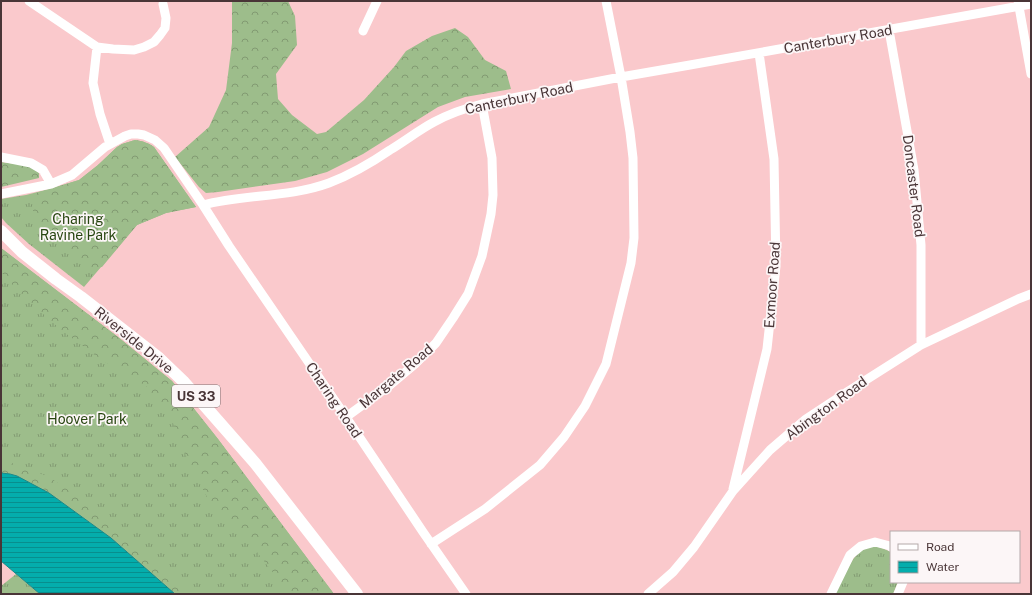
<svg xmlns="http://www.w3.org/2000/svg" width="1032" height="595" font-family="'Public Sans',sans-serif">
	<defs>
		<pattern id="grass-tufts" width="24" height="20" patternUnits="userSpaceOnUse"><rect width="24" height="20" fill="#9dbd8b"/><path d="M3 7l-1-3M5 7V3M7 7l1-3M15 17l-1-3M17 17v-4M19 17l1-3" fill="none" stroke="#829a72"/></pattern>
		<pattern id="forest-crowns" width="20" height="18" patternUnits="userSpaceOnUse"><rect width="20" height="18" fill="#9dbd8b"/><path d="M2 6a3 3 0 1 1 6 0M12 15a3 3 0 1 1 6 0" fill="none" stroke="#829a72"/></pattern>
		<pattern id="water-rules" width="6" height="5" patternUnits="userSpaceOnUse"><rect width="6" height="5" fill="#04adac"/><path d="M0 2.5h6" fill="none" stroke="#088e8d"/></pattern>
	</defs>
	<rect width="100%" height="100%" fill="#fac9cc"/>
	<path fill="url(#grass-tufts)" d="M 135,140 C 143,141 148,143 154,147 L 196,207 L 166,213 L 137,225 L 84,287 L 29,244 L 6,223 L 1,217 L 1,199 L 26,195 L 53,188 L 79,180 L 98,165 L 117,147 L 122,144 Z
		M 1,248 L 118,337 L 172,381 L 218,439 L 334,594 L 175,594 L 111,538 L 49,493 L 17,476 L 10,474 L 1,473 Z
		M 874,546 L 882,548 L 891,552 L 891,582 L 898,582 L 893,594 L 835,594 C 838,587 842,580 845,574 C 852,560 857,549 874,546 Z
		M 16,574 L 40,594 L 1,594 L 1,586 Z"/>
	<path fill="url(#forest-crowns)" d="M 232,1 L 288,1 L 295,16 L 297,45 L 276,74 L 278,99 L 292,115 L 317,134 L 326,132 L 364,100 L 394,67 L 406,51 L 432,36 L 455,28 L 468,37 L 485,60 L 506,71 L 511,89 L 465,97 L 438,107 L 363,154 L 327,172 L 295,181 L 218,192 L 206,193 L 199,187 L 175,157 L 209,127 L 226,90 L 232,43 Z
		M 135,140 C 143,141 148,143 154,147 L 196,207 L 166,213 L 137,225 L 102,267 L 91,268 C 81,260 72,252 62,243 C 46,231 24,215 36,193 L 79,180 L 98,165 L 117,147 L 122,144 Z
		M 1,162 C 14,164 29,163 39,173 L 39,178 L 1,187 Z
		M 1,248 L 118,337 L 172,381 L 218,439 L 334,594 L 290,594 L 241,532 L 215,512 L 188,461 L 171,418 L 146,386 L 100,359 L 60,329 L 16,289 L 1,272 Z
		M 1,455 L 9,462 L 49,477 L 95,508 L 192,594 L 175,594 L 111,538 L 49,493 L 17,476 L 10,474 L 1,473 Z"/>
	<path fill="url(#water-rules)" stroke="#198989" d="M 1,473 L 10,474 L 17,476 L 49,493 L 111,538 L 175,594 L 40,594 L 1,561 Z"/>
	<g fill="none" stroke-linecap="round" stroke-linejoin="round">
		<path stroke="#fff" stroke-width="9" d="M 29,1 L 97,47 L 113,49 L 134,50 L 144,47 L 154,42 L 160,35 L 165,28 L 166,18 L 163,4
			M 1018,1 L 1031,74
			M 889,30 L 914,170 L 921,245 L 921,345
			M 363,31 L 377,1
			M 97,47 L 93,83 L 100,114 L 110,144
			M 1,157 L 31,163 L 43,170 L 51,184
			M 1,194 L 51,184 L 72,175 L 105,147 L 125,136 L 131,134 L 138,134 L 144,135 L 155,140 L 164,148 L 203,205 L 229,246 L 346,417 L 423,532 L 466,594
			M 203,205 C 244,194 288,198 329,183 C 350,175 371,163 390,150 C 405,141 419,130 434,122 C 449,114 466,108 482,104 L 621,77 L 690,65 L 1031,4
			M 346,417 L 390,385 L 415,364 L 436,343 L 453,318 L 468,294 L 482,256 L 491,214 L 493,195 L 492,158 L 482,104
			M 733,489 L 767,349 L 776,266 L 774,159 L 759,53
			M 431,544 L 485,509 L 540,465 L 564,437 L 585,406 L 606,364 L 631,263 L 634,238 L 633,158 L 630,132 L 621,77 L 606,1
			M 648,594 L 673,572 L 694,547 L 733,491 L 770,450 L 806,419 L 847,392 L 921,345 L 1018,299 L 1031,294
			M 831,594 L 850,555 L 861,546 L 875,542 L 890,546 L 891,547
			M 898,594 L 903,582"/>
		<path stroke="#fff" stroke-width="12" d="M 1,231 L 22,252 L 56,279 L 81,297 L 159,358 L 183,381 L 255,463 L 357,594"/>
	</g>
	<g text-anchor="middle" stroke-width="3.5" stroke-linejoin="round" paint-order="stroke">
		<rect fill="#fcf6f7" stroke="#7f6f71" stroke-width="1" x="172" y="385" width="48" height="22" rx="3"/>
		<g font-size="13" font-weight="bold" fill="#493537">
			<text x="196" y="401">US 33</text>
		</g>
		<g font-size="14" fill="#493537" stroke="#fcf6f7">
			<text transform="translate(838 39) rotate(-10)" y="5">Canterbury Road</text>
			<text transform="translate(519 98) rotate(-12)" y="5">Canterbury Road</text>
			<text transform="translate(914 186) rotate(83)" y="5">Doncaster Road</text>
			<text transform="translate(772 285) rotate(-86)" y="5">Exmoor Road</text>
			<text transform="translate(134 340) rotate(39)" y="5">Riverside Drive</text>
			<text transform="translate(396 376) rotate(-40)" y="5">Margate Road</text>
			<text transform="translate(334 400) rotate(56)" y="5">Charing Road</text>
			<text transform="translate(826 408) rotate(-36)" y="5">Abington Road</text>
		</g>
		<g font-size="14" fill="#284611" stroke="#fcf6f7">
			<text x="78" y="224">Charing<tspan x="78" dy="16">Ravine Park</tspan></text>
			<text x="87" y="424">Hoover Park</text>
		</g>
	</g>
	<rect width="1032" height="595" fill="none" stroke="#493537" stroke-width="4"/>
	<rect x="890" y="531" width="130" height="52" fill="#fcf6f7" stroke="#b4a9aa"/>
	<rect x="898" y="544" width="20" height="6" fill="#ffffff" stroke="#b4a9aa"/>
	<text x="926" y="551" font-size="12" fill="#493537">Road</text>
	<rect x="898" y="561" width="20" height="12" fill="url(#water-rules)" stroke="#b4a9aa"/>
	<text x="926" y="571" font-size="12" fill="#493537">Water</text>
</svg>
